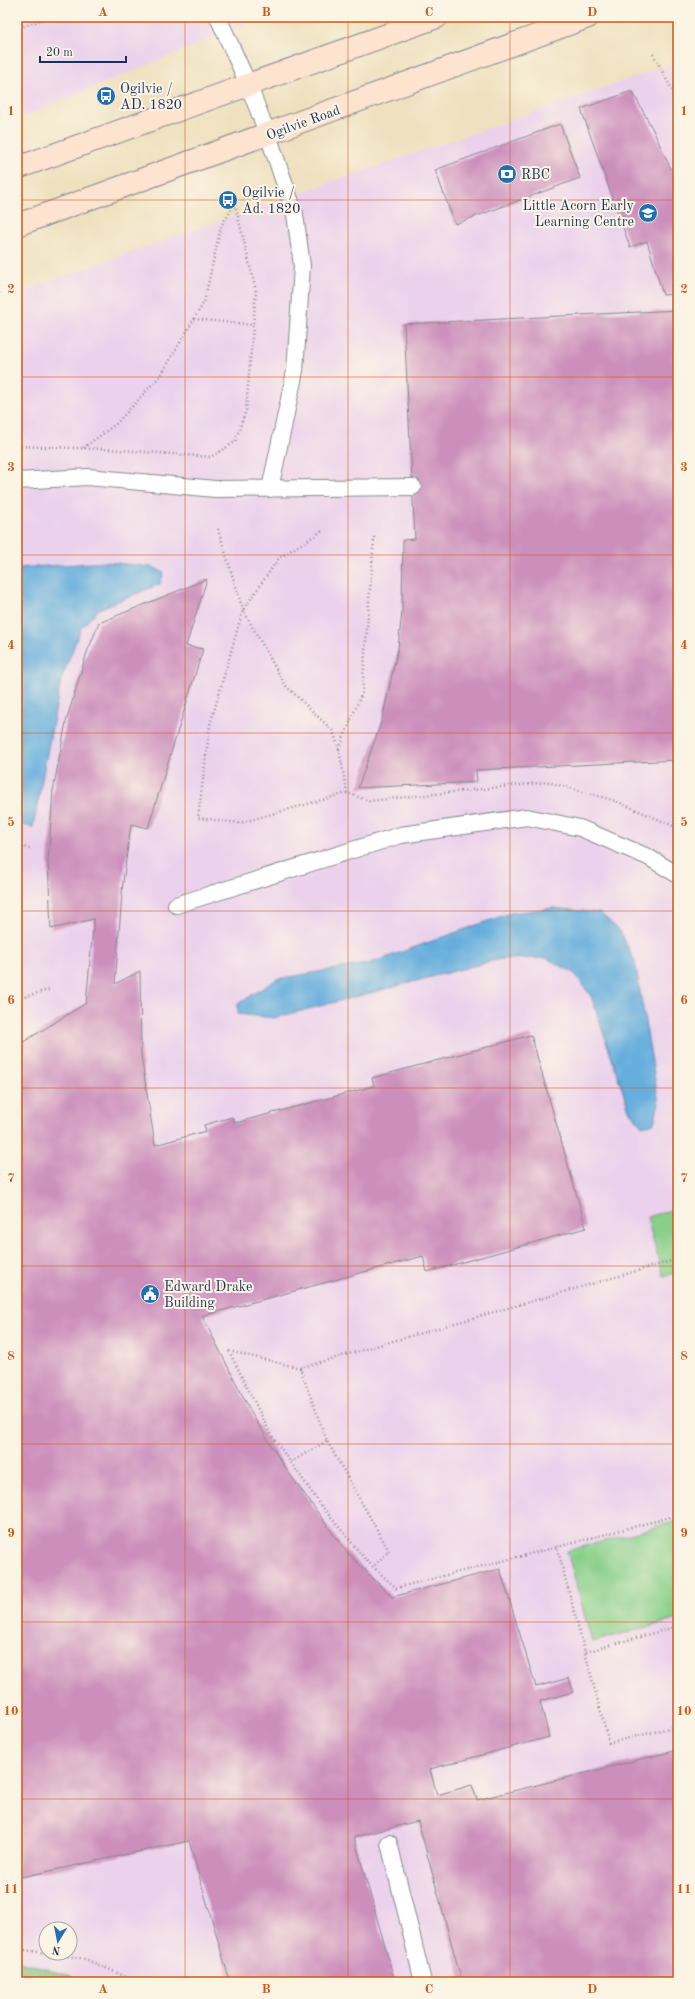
<svg xmlns="http://www.w3.org/2000/svg" width="695" height="1999" font-family="'Old Standard TT',serif">
	<rect width="100%" height="100%" fill="#fcf5e5"/>
	<filter id="ink" filterUnits="userSpaceOnUse"><feTurbulence type="fractalNoise" baseFrequency=".025" numOctaves="2"/><feDisplacementMap in="SourceGraphic" scale="8" xChannelSelector="R" yChannelSelector="G"/><feConvolveMatrix kernelMatrix="1 2 1 2 8 2 1 2 1" color-interpolation-filters="sRGB"/></filter>
	<filter id="wash" filterUnits="userSpaceOnUse"><feTurbulence type="fractalNoise" baseFrequency=".012" numOctaves="4" result="noise"/><feDisplacementMap in="SourceGraphic" scale="16" xChannelSelector="R" yChannelSelector="G"/><feGaussianBlur stdDeviation="0.9" result="paint"/><feColorMatrix in="noise" values="0 0 0 0 0 0 0 0 0 0 0 0 0 0 0 0 0 1.4 0 .05"/><feComposite in="paint" operator="in"/></filter>
	<g filter="url(#wash)">
		<rect width="100%" height="100%" fill="#efe1c0"/>
		<path fill="#ebd1ec" fill-rule="evenodd" d="M 17,17 L 263,17 L 17,119 Z
			M 678,62 L 678,1982 L 17,1982 L 17,293 L 196,229 ZM 46,1929 L 70,1929 L 70,1953 L 46,1953 Z"/>
		<path fill="#89cf8a" stroke="#527f74" d="M 678,1208 L 678,1272 L 663,1276 L 647,1217 Z
			M 678,1521 L 678,1619 L 592,1642 L 567,1551 Z"/>
		<path fill="#6eb276" stroke="#44706a" d="M 17,1961 L 71,1976 L 82,1982 L 17,1982 Z"/>
		<path fill="#66aedd" stroke="#406e9e" d="M 107,562 L 152,567 L 164,572 L 160,584 L 99,609 L 81,628 L 61,680 L 33,827 L 17,824 L 17,568 Z
			M 554,908 L 600,913 L 620,931 L 635,962 L 659,1103 L 654,1123 L 642,1126 L 629,1110 L 591,996 L 574,973 L 546,958 L 500,959 L 274,1018 L 238,1014 L 238,1004 L 277,979 L 371,963 L 510,913 Z"/>
		<g id="blocks">
			<path fill="#cc8fbc" d="M 632,91 L 652,128 L 678,184 L 678,294 L 663,295 L 647,241 L 630,247 L 581,109 Z
				M 560,124 L 580,178 L 455,224 L 435,170 Z
				M 678,310 L 678,760 L 476,770 L 477,782 L 358,788 L 382,720 L 398,648 L 402,612 L 403,540 L 415,539 L 404,324 Z
				M 207,579 L 186,646 L 203,649 L 148,828 L 131,824 L 123,882 L 115,984 L 140,971 L 141,1055 L 155,1145 L 206,1131 L 204,1125 L 232,1117 L 235,1123 L 374,1086 L 372,1078 L 531,1035 L 586,1228 L 427,1272 L 423,1256 L 202,1316 L 253,1416 L 282,1463 L 344,1549 L 392,1597 L 500,1569 L 536,1687 L 569,1678 L 573,1692 L 540,1701 L 549,1737 L 430,1769 L 437,1795 L 472,1785 L 477,1800 L 678,1750 L 678,1982 L 462,1982 L 418,1821 L 354,1837 L 395,1982 L 230,1982 L 189,1841 L 17,1878 L 17,1046 L 86,1003 L 94,919 L 51,929 L 48,861 L 53,791 L 66,722 L 86,655 L 99,623 Z"/>
		</g>
	</g>
	<g filter="url(#ink)">
		<use href="#blocks" fill-opacity="0" stroke="#85888f" stroke-width="1"/>
		<g fill="none" stroke-linecap="round" stroke-linejoin="round">
			<g stroke="#85888f" stroke-width="18">
				<path id="service" d="M 218,17 L 248,84 L 268,135 L 295,214 L 302,266 L 295,371 L 270,489
					M 17,481 L 88,477 L 215,489 L 413,487
					M 176,905 L 401,835 L 527,817 L 580,828 L 648,857 L 678,875
					M 389,1843 L 423,1982"/>
			</g>
			<g stroke="#85888f" stroke-width="24">
				<path id="secondary" d="M 17,168 L 437,17
					M 17,225 L 588,17"/>
			</g>
			<path stroke="#85888f" stroke-width="2.5" stroke-dasharray="1 3" stroke-linecap="butt" d="M 17,43 L 19,28 L 49,17
				M 653,54 L 678,101
				M 194,319 L 253,325
				M 17,446 L 107,449 L 211,457 L 235,442 L 246,410 L 256,291 L 235,204 L 221,226 L 204,302 L 161,375 L 116,424 L 83,448
				M 218,529 L 243,610 L 285,685 L 333,731 L 339,749 L 347,793 L 369,801 L 548,782 L 616,801 L 678,828
				M 322,531 L 279,558 L 243,610 L 210,725 L 198,818 L 240,823 L 347,793
				M 339,749 L 362,693 L 374,537
				M 17,845 L 31,849
				M 17,999 L 51,989
				M 229,1351 L 270,1433 L 320,1504 L 366,1560 L 396,1588 L 557,1547 L 609,1743 L 678,1726
				M 229,1351 L 300,1368 L 327,1441 L 389,1551 L 373,1567
				M 300,1368 L 678,1259
				M 291,1462 L 327,1441
				M 557,1547 L 678,1515
				M 586,1652 L 678,1626
				M 17,1949 L 46,1953
				M 48,1953 L 85,1959 L 138,1982"/>
			<use href="#service" stroke="#fff" stroke-width="16"/>
			<use href="#secondary" stroke="#fde4d1" stroke-width="22"/>
		</g>
	</g>
	<path fill="none" stroke="#d45514" stroke-width="1" stroke-opacity="0.55" d="M 185,17 L 185,1982M 348,17 L 348,1982M 510,17 L 510,1982M 17,200 L 678,200M 17,377 L 678,377M 17,555 L 678,555M 17,733 L 678,733M 17,911 L 678,911M 17,1088 L 678,1088M 17,1266 L 678,1266M 17,1444 L 678,1444M 17,1622 L 678,1622M 17,1799 L 678,1799"/>
	<defs>
		<g id="bus-disc" transform="scale(1)"><circle r="9.5" fill="#1f6fb2" stroke="#fcf5e5"/><path d="M-5-6H5V4H4V6H2V4H-2V6H-4V4H-5ZM-3.5-4V0h7V-4ZM-3.5 1.2v1.5H-2V1.2ZM2 1.2v1.5H3.5V1.2Z" fill="#fff"/></g>
		<g id="bank-disc" transform="scale(1)"><circle r="9.5" fill="#1f6fb2" stroke="#fcf5e5"/><path d="M-6-4H6V4H-6ZM0-2.3a2.3 2.3 0 1 0 0 4.6a2.3 2.3 0 1 0 0-4.6Z" fill="#fff"/></g>
		<g id="school-disc" transform="scale(1)"><circle r="9.5" fill="#1f6fb2" stroke="#fcf5e5"/><path d="M0-5L7-2L0 1L-7-2ZM-4 1L0 2.5L4 1V4Q0 6-4 4Z" fill="#fff"/></g>
		<g id="civic-disc" transform="scale(1)"><circle r="9.5" fill="#1f6fb2" stroke="#fcf5e5"/><path d="M-.6-6.5H3V-4.5H.6V-3L4-1V1h2V6H-6V1h2V-1L-.6-3ZM-1.2 2.5V6h2.4V2.5Z" fill="#fff"/></g>
	</defs>
	<g fill-rule="evenodd">
		<use href="#bus-disc" x="106" y="96"/>
		<use href="#bank-disc" x="507" y="174"/>
		<use href="#bus-disc" x="228" y="200"/>
		<use href="#school-disc" x="648" y="213"/>
		<use href="#civic-disc" x="150" y="1294"/>
	</g>
	<g text-anchor="middle" stroke-width="4" stroke-linejoin="round" paint-order="stroke">
		<g font-size="14" fill="#1b2f5e" stroke="#fcf5e5" text-anchor="start">
			<text x="120" y="93">Ogilvie /<tspan x="120" dy="16">AD. 1820</tspan></text>
			<text x="521" y="179">RBC</text>
			<text x="242" y="197">Ogilvie /<tspan x="242" dy="16">Ad. 1820</tspan></text>
			<text x="634" y="210" text-anchor="end">Little Acorn Early<tspan x="634" dy="16">Learning Centre</tspan></text>
			<text x="164" y="1291">Edward Drake<tspan x="164" dy="16">Building</tspan></text>
		</g>
		<g font-size="14" fill="#1b2f5e" stroke="#fcf5e5">
			<text transform="translate(303 122) rotate(-20)" y="5">Ogilvie Road</text>
		</g>
	</g>
	<rect width="695" height="1999" fill="none" stroke="#fcf5e5" stroke-width="44"/>
	<g transform="translate(58 1941) rotate(190)"><circle r="19" fill="#fcf5e5" stroke="#a2a6af"/>
	<path d="M0-3L7 15L0 10L-7 15Z" fill="#1f6fb2"/>
	<text y="-6" font-size="11" font-weight="bold" text-anchor="middle" fill="#1b2f5e">N</text>
	</g>
	<path d="M40 56v6h86v-6" fill="none" stroke="#1b2f5e" stroke-width="2"/>
	<text x="46" y="56" font-size="12" fill="#1b2f5e" stroke="#fcf5e5" stroke-width="3" paint-order="stroke">20 m</text>
	<rect x="22" y="22" width="651" height="1955" fill="none" stroke="#d45514" stroke-width="1.5"/>
	<g font-size="13" text-anchor="middle" font-weight="bold" fill="#d45514">
		<text x="103" y="16">A</text>
		<text x="266" y="16">B</text>
		<text x="429" y="16">C</text>
		<text x="592" y="16">D</text>
		<text x="11" y="115">1</text>
		<text x="684" y="115">1</text>
		<text x="11" y="293">2</text>
		<text x="684" y="293">2</text>
		<text x="11" y="471">3</text>
		<text x="684" y="471">3</text>
		<text x="11" y="649">4</text>
		<text x="684" y="649">4</text>
		<text x="11" y="826">5</text>
		<text x="684" y="826">5</text>
		<text x="11" y="1004">6</text>
		<text x="684" y="1004">6</text>
		<text x="11" y="1182">7</text>
		<text x="684" y="1182">7</text>
		<text x="11" y="1360">8</text>
		<text x="684" y="1360">8</text>
		<text x="11" y="1537">9</text>
		<text x="684" y="1537">9</text>
		<text x="11" y="1715">10</text>
		<text x="684" y="1715">10</text>
		<text x="11" y="1893">11</text>
		<text x="684" y="1893">11</text>
		<text x="103" y="1993">A</text>
		<text x="266" y="1993">B</text>
		<text x="429" y="1993">C</text>
		<text x="592" y="1993">D</text>
	</g>
</svg>
